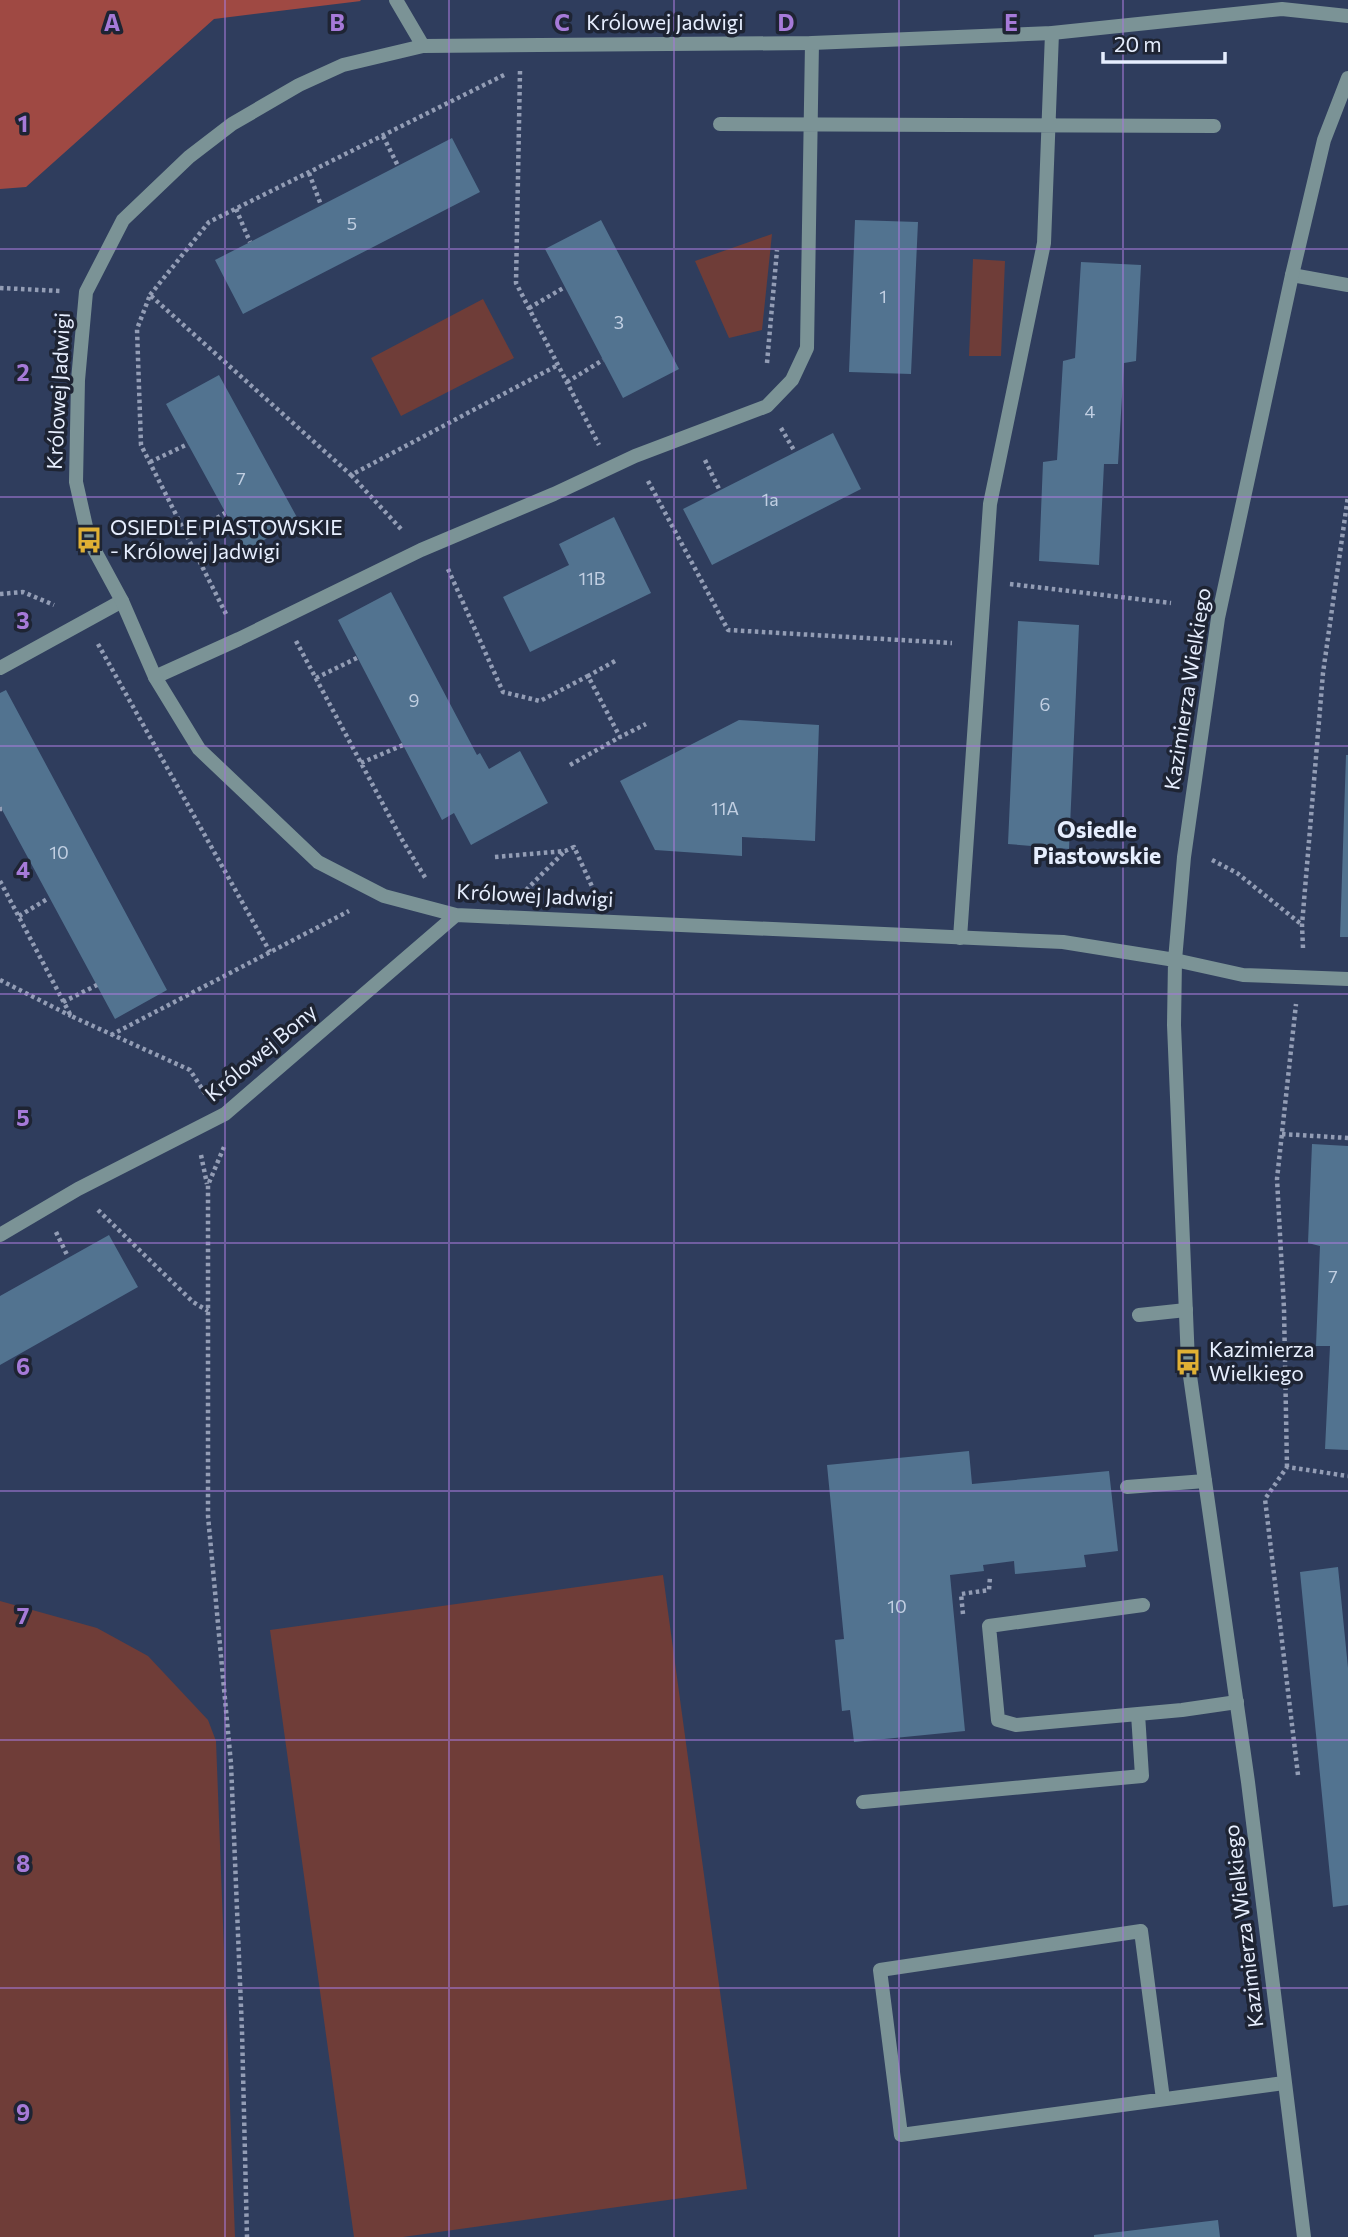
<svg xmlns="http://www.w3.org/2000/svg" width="1348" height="2237" font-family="Commissioner,sans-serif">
	<rect width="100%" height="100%" fill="#2f3d5d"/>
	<path fill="#6f3d38" d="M 772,234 L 762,330 L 729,338 L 695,261 Z
		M 973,259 L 1005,261 L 1001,356 L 969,356 Z
		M 483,299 L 514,358 L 401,416 L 371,358 Z
		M 663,1575 L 747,2189 L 403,2237 L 354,2237 L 270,1630 Z
		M 0,1601 L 97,1628 L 148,1656 L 208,1720 L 216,1741 L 235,2237 L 0,2237 Z"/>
	<path fill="#9f4943" d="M 0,0 L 360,0 L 361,1 L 214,19 L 26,187 L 0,189 Z"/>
	<path fill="#527390" d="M 452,138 L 480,192 L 243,314 L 215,260 Z
		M 601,220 L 679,369 L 623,398 L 545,249 Z
		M 855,220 L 918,222 L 911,374 L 849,372 Z
		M 1081,262 L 1141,265 L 1136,361 L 1124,363 L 1118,464 L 1104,464 L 1099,565 L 1039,561 L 1043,462 L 1057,460 L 1063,361 L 1075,358 Z
		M 219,375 L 299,521 L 246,550 L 166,404 Z
		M 833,433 L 861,489 L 712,565 L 683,509 Z
		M 614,517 L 651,593 L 530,652 L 503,597 L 569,565 L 559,544 Z
		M 391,592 L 477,755 L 480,753 L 489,769 L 520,751 L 548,803 L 471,845 L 454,813 L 442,820 L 338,620 Z
		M 1018,621 L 1079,625 L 1069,849 L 1008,844 Z
		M 6,690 L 167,990 L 115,1019 L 0,806 L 0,693 Z
		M 739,720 L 819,725 L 815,841 L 742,837 L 742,856 L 655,850 L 620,781 Z
		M 1346,755 L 1348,755 L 1348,937 L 1340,937 Z
		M 1312,1144 L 1348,1146 L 1348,1450 L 1325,1449 L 1330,1346 L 1316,1346 L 1320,1246 L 1308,1243 Z
		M 109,1235 L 138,1287 L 0,1365 L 0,1296 Z
		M 969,1451 L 972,1484 L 1109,1471 L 1118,1551 L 1084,1555 L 1086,1567 L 1015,1574 L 1014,1561 L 983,1565 L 984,1571 L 950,1575 L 965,1731 L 854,1742 L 850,1710 L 842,1711 L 835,1640 L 844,1639 L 827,1465 Z
		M 1338,1567 L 1348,1668 L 1348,1905 L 1333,1907 L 1300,1572 Z
		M 1218,2220 L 1220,2237 L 1094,2237 L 1094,2235 Z"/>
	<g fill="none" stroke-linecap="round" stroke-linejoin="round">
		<path stroke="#939db5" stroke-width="4.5" stroke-dasharray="3.5 3.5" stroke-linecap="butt" d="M 520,71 L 516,283 L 599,445
			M 383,136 L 398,166
			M 309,173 L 321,205
			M 236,209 L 250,242
			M 0,288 L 61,291
			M 150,295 L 209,222 L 506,74
			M 529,308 L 565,287
			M 767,363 L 777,250
			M 567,382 L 603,360
			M 781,428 L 795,452
			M 705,460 L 720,491
			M 150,462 L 188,444
			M 351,475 L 401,529
			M 648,481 L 728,630 L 952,643
			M 187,536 L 225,513
			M 448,569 L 503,692 L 540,701 L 588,676
			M 1010,584 L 1171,603
			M 0,594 L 23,592 L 54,605
			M 226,614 L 141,445 L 137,329 L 150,295 L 351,475 L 558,365
			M 296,641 L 401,838 L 426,879
			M 98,644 L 270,952
			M 615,661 L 588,676 L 620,737 L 646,724
			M 316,678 L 357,658
			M 361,763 L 403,745
			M 570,765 L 620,737
			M 0,809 L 2,809
			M 495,857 L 565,851 L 574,847 L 595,893
			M 1212,860 L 1237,873 L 1301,924
			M 0,881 L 71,1016 L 190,1070 L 206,1095
			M 526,890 L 564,852
			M 19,916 L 49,898
			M 1303,948 L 1302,925 L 1323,673 L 1348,496
			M 0,980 L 71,1016
			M 63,1002 L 97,985
			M 111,1035 L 349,911
			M 1282,1134 L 1348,1138
			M 224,1147 L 208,1185 L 208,1516 L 231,1764 L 242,2031 L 247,2237
			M 201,1155 L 207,1184
			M 98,1210 L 193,1302 L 208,1311
			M 56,1232 L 68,1257
			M 1287,1467 L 1284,1309 L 1277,1179 L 1296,1004
			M 963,1614 L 961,1594 L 989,1590 L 990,1577
			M 1298,1775 L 1265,1499 L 1287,1467 L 1348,1476"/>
		<path stroke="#7b9396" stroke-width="14" d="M 720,124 L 1214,126
			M 1292,275 L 1348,285
			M 0,668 L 122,601
			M 155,677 L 239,639 L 421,550 L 554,494 L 635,456 L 767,406 L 792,380 L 807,348 L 812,43
			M 960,938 L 990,504 L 1044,243 L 1052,33
			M 1175,960 L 1243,975 L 1348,979
			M 1139,1315 L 1186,1310
			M 1127,1487 L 1205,1481
			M 1143,1605 L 989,1626 L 998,1720 L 1016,1725 L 1182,1710 L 1237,1702
			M 863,1802 L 1142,1776 L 1138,1714
			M 1163,2099 L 1141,1931 L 880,1970 L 901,2135 L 1284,2083"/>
		<path stroke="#7b9396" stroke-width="14" d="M 396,0 L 423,46
			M 1175,960 L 1063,942 L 456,915 L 384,896 L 318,862 L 199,749 L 155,677 L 122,601 L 89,540 L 76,482 L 78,380 L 86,292 L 123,220 L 189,157 L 232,124 L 299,85 L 343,65 L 423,46 L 812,43 L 1052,33 L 1282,9 L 1348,16
			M 0,1235 L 78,1189 L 225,1114 L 456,915
			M 1304,2237 L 1248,1782 L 1188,1362 L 1174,1025 L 1175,960 L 1184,857 L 1218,618 L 1292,275 L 1324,140 L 1348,78"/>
	</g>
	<path fill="none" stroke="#a67ad8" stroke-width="2" stroke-opacity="0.55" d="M 225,0 L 225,2237M 449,0 L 449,2237M 674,0 L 674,2237M 899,0 L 899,2237M 1123,0 L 1123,2237M 0,249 L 1348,249M 0,497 L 1348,497M 0,746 L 1348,746M 0,994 L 1348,994M 0,1243 L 1348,1243M 0,1491 L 1348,1491M 0,1740 L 1348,1740M 0,1988 L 1348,1988"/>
	<defs>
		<g id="bus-bare" transform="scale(2.1)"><path d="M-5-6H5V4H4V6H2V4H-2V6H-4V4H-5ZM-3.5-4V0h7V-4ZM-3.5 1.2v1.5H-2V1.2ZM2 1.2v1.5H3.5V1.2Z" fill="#e0b034" stroke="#1e2433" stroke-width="2.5" paint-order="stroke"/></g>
	</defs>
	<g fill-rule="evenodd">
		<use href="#bus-bare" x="89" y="540"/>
		<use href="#bus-bare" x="1188" y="1362"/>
	</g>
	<g text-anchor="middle" stroke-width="7" stroke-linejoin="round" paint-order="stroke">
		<g font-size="18" fill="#c1cfe2">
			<text x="352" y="230">5</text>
			<text x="883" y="303">1</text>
			<text x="619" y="329">3</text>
			<text x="1090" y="418">4</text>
			<text x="241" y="485">7</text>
			<text x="770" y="506">1a</text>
			<text x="592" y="585">11B</text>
			<text x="414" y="707">9</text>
			<text x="1045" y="711">6</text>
			<text x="725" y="815">11A</text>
			<text x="59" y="859">10</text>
			<text x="1333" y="1283">7</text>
			<text x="897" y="1613">10</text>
		</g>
		<g font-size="21" fill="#e6eefe" stroke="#1e2433">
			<text x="665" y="30">Królowej Jadwigi</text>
			<text transform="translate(59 391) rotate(-87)" y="7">Królowej Jadwigi</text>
			<text transform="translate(1188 689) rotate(-81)" y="7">Kazimierza Wielkiego</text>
			<text transform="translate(535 896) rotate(3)" y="7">Królowej Jadwigi</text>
			<text transform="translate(261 1053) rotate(-40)" y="7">Królowej Bony</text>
			<text transform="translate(1244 1926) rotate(-97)" y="7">Kazimierza Wielkiego</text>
		</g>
		<g font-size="21" fill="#e6eefe" stroke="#1e2433" text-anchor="start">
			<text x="110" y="535">OSIEDLE PIASTOWSKIE<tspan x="110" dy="24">- Królowej Jadwigi</tspan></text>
			<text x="1209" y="1357">Kazimierza<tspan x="1209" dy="24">Wielkiego</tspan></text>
		</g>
		<g font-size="23" font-weight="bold" fill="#e6eefe" stroke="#1e2433">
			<text x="1097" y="838">Osiedle<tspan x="1097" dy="26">Piastowskie</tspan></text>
		</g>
	</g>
	<g font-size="23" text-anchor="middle" font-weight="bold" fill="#a67ad8" stroke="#1e2433" stroke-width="7" stroke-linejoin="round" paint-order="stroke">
		<text x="112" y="31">A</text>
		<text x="337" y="31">B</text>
		<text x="562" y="31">C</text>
		<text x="786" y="31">D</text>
		<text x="1011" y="31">E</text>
		<text x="23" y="132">1</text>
		<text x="23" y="381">2</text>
		<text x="23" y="629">3</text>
		<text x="23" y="878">4</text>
		<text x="23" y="1126">5</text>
		<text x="23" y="1375">6</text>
		<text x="23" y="1624">7</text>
		<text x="23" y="1872">8</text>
		<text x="23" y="2121">9</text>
	</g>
	<path d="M1103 52v10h122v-10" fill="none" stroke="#e6eefe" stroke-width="3.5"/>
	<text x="1114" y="52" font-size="21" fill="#e6eefe" stroke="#1e2433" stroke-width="5" paint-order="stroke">20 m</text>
</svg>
